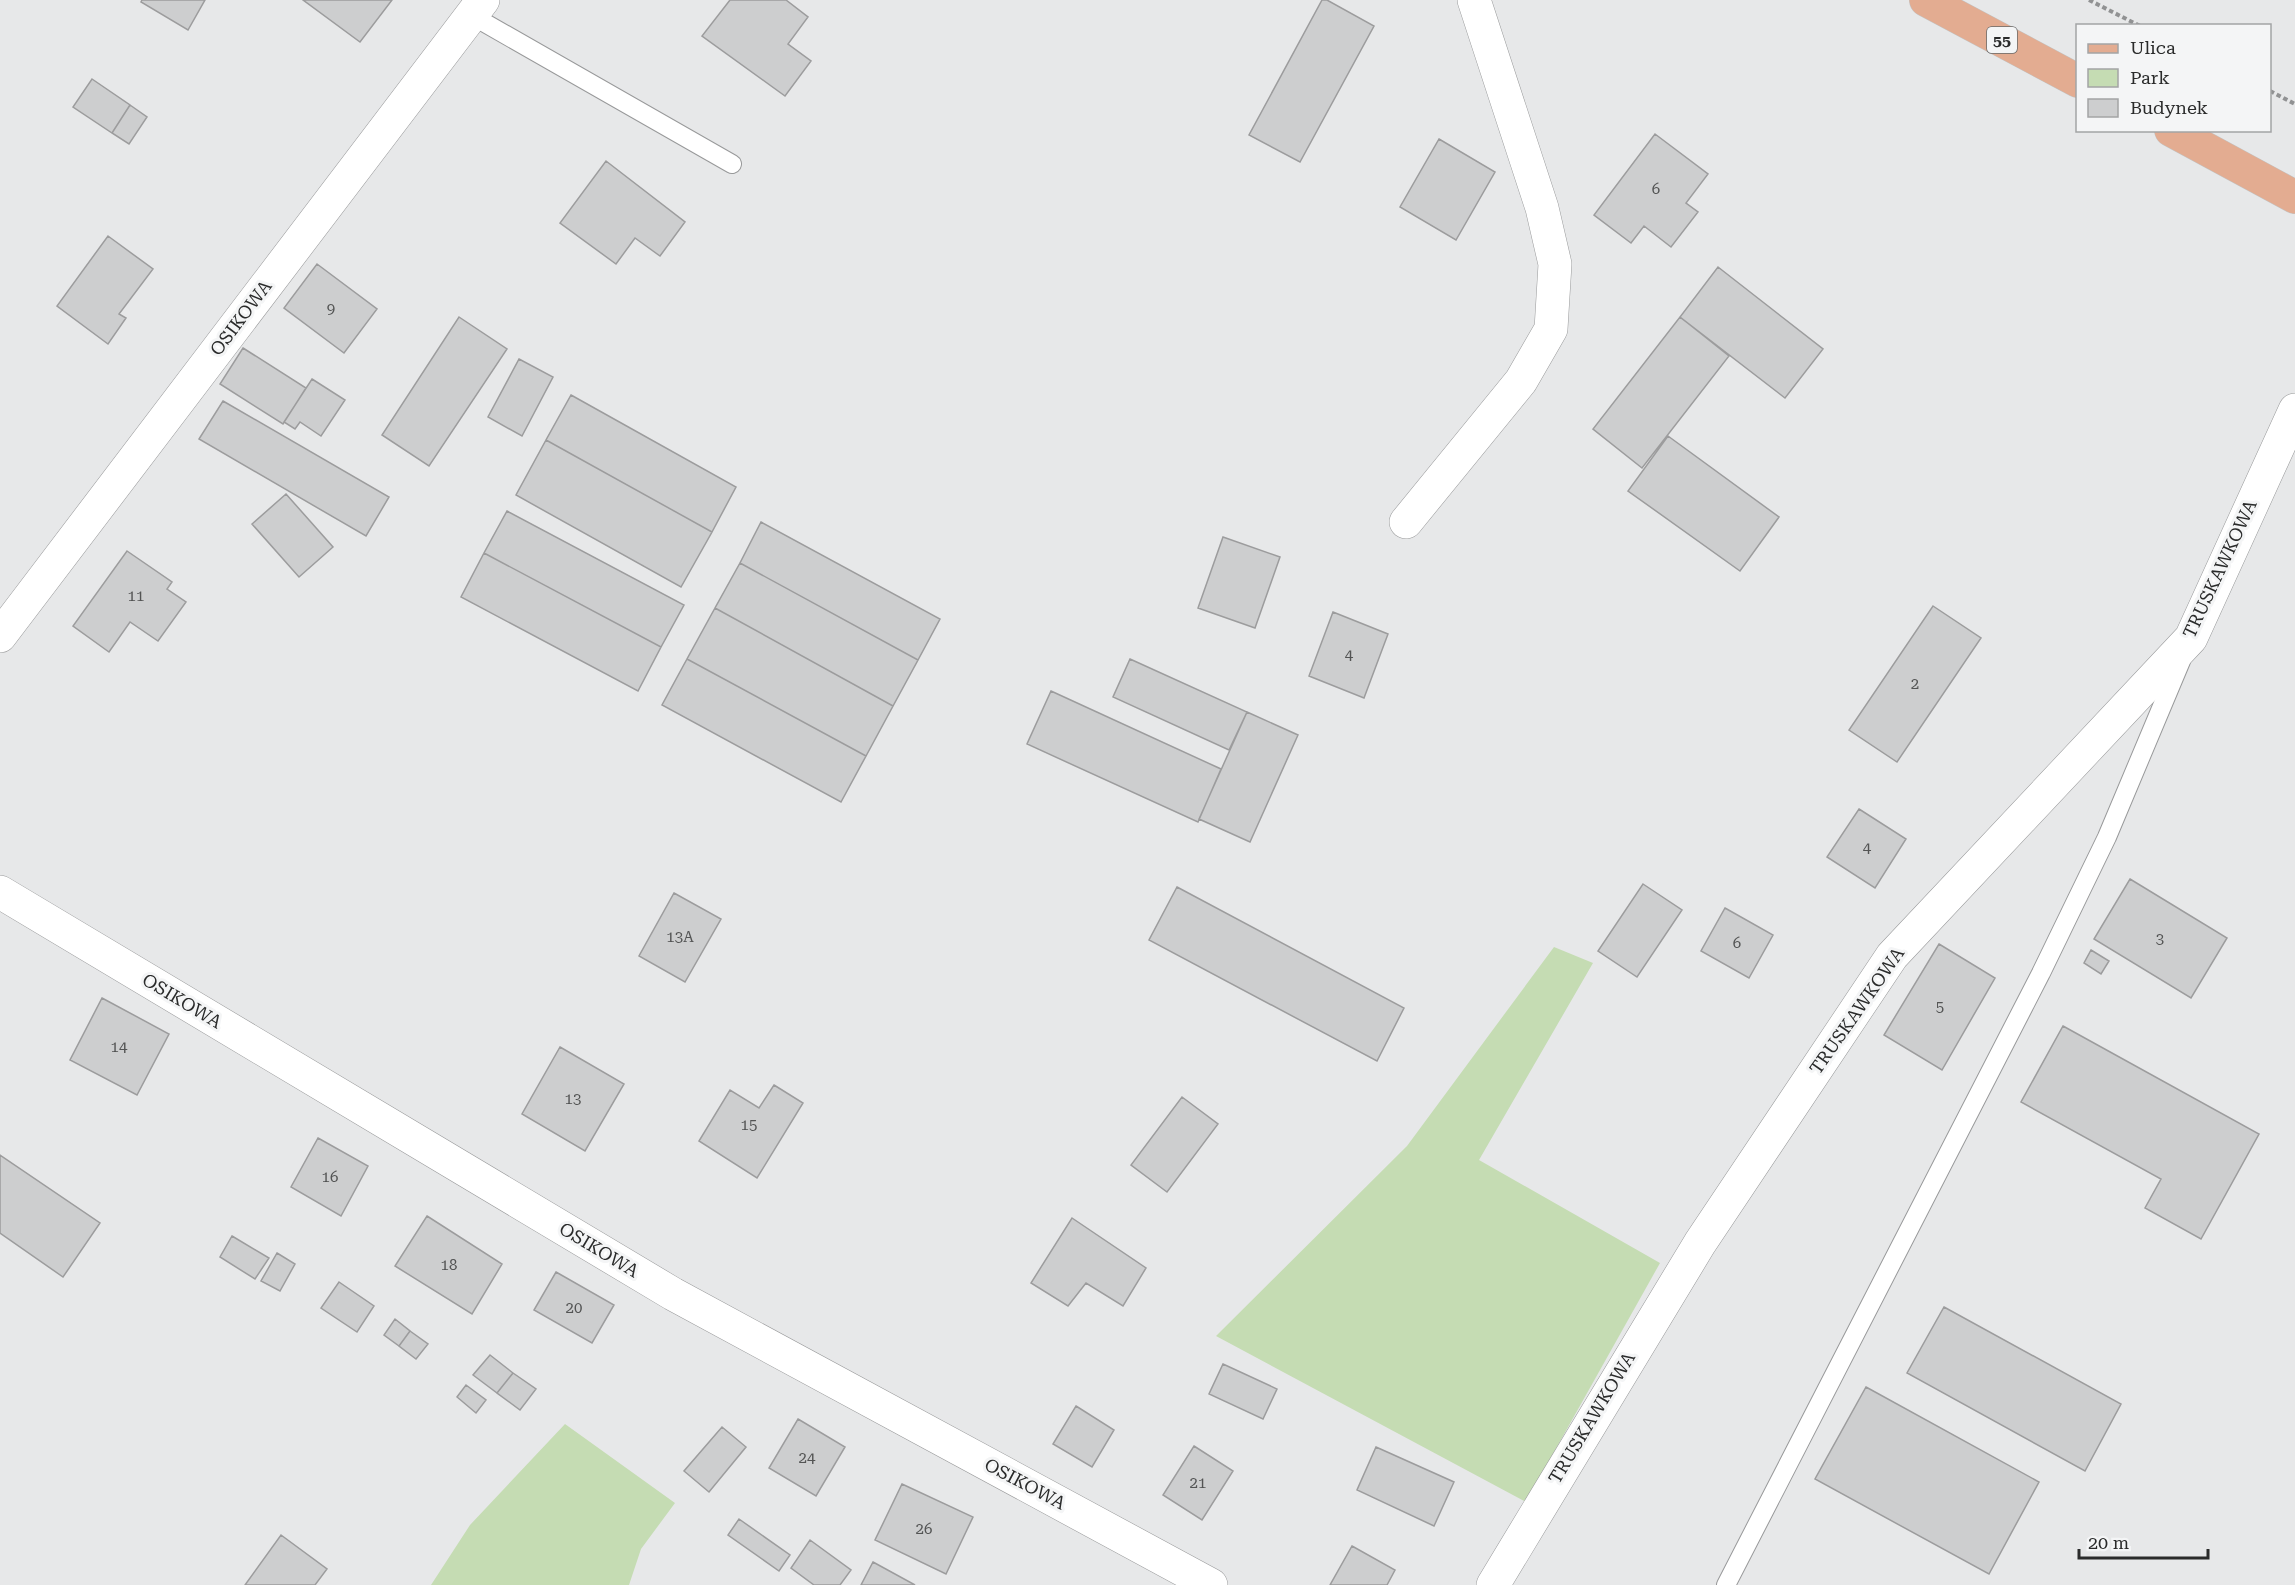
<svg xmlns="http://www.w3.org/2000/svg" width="2295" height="1585" font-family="'Roboto Serif',serif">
	<rect width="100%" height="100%" fill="#e7e8e9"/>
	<path fill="#c5dcb3" d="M 1554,947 L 1593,963 L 1479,1160 L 1660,1263 L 1526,1502 L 1216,1336 L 1407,1146 Z
		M 565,1424 L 675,1503 L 641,1549 L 629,1585 L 431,1585 L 470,1525 Z"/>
	<path fill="#cdcecf" stroke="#9c9c9d" stroke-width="1.5" d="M 142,0 L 205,0 L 188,30 L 141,2 Z
		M 303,0 L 392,0 L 360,42 Z
		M 730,0 L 786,0 L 808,17 L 788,44 L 811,61 L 785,96 L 702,36 Z
		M 1322,0 L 1327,0 L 1374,26 L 1300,162 L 1249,135 Z
		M 92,79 L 130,105 L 112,133 L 73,107 Z
		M 130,105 L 147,117 L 129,144 L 112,133 Z
		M 1655,134 L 1708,174 L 1686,203 L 1698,212 L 1671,247 L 1644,226 L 1631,243 L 1594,215 Z
		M 1439,139 L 1495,172 L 1456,240 L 1400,207 Z
		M 606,161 L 685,222 L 660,256 L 635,238 L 616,264 L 560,223 Z
		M 108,236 L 153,269 L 119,314 L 126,318 L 108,344 L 57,306 Z
		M 317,264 L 377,309 L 344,353 L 284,308 Z
		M 1718,267 L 1823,349 L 1785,398 L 1680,317 Z
		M 459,317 L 507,349 L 429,466 L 382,435 Z
		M 1680,317 L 1729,356 L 1642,468 L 1593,429 Z
		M 243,348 L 306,388 L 283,424 L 220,384 Z
		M 519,359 L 553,377 L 522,436 L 488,417 Z
		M 312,379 L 345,400 L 321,436 L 300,422 L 295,429 L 284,422 Z
		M 571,395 L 736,487 L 712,532 L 546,440 Z
		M 223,401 L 389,497 L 366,536 L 199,439 Z
		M 1668,436 L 1779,517 L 1740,571 L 1628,491 Z
		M 546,440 L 712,532 L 681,587 L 516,495 Z
		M 286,494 L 333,547 L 299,577 L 252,524 Z
		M 507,511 L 684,605 L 661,647 L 484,553 Z
		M 761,522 L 940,619 L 918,660 L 740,563 Z
		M 1223,537 L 1280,557 L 1255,628 L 1198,608 Z
		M 127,551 L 172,582 L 167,589 L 186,602 L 158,641 L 130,622 L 109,652 L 73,626 Z
		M 484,553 L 661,647 L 638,691 L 461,597 Z
		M 740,563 L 918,660 L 893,706 L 715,608 Z
		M 1933,606 L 1981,638 L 1897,762 L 1849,730 Z
		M 715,608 L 893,706 L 866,756 L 687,659 Z
		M 1333,612 L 1388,634 L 1364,698 L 1309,676 Z
		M 687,659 L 866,756 L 841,802 L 662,705 Z
		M 1130,659 L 1247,712 L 1229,750 L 1113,697 Z
		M 1051,691 L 1221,769 L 1198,822 L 1027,744 Z
		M 1247,712 L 1298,735 L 1250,842 L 1199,819 Z
		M 1859,809 L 1906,839 L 1875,888 L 1827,857 Z
		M 2130,879 L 2227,938 L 2191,998 L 2094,939 Z
		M 1643,884 L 1682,910 L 1637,977 L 1598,951 Z
		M 1177,887 L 1404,1008 L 1377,1061 L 1149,940 Z
		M 674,893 L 721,919 L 685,982 L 639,956 Z
		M 1725,908 L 1773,935 L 1749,978 L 1701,951 Z
		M 1939,944 L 1995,978 L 1942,1070 L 1884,1035 Z
		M 2091,950 L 2109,961 L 2101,974 L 2084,963 Z
		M 102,998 L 169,1034 L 137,1095 L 70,1060 Z
		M 2063,1026 L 2259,1134 L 2201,1239 L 2145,1208 L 2161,1179 L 2021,1102 Z
		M 560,1047 L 624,1084 L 585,1151 L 522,1114 Z
		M 774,1085 L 803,1103 L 757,1178 L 699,1141 L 730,1090 L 759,1108 Z
		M 1182,1097 L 1218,1124 L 1167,1192 L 1131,1165 Z
		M 318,1138 L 368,1166 L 341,1216 L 291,1187 Z
		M 0,1155 L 100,1223 L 63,1277 L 0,1233 Z
		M 427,1216 L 502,1264 L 472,1314 L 395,1266 Z
		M 1072,1218 L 1146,1268 L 1123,1306 L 1086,1283 L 1068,1306 L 1031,1283 Z
		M 232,1236 L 269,1258 L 255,1279 L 220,1257 Z
		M 277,1253 L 295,1264 L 280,1291 L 261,1281 Z
		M 556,1272 L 614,1305 L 592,1343 L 534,1310 Z
		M 339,1282 L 374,1306 L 357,1332 L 321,1308 Z
		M 1944,1307 L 2121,1404 L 2085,1471 L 1907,1373 Z
		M 395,1319 L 410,1331 L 399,1346 L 384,1335 Z
		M 410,1331 L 428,1344 L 416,1359 L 399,1346 Z
		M 490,1355 L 513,1373 L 497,1393 L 473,1375 Z
		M 1223,1364 L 1277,1389 L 1263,1419 L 1209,1394 Z
		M 513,1373 L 536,1389 L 520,1410 L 497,1393 Z
		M 466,1385 L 486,1400 L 476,1413 L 457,1397 Z
		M 1866,1387 L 2039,1482 L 1989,1574 L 1815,1479 Z
		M 1076,1406 L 1114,1430 L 1092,1467 L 1053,1444 Z
		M 798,1419 L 845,1447 L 816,1496 L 769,1468 Z
		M 722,1427 L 746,1447 L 709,1492 L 684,1471 Z
		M 1194,1446 L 1233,1471 L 1202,1520 L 1163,1495 Z
		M 1376,1447 L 1454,1482 L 1434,1526 L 1357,1490 Z
		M 902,1484 L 973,1517 L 946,1574 L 875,1540 Z
		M 739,1519 L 790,1555 L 779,1571 L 728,1535 Z
		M 281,1535 L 327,1569 L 315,1585 L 245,1585 Z
		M 810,1540 L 851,1570 L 840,1585 L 814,1585 L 791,1568 Z
		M 1352,1546 L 1395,1570 L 1387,1585 L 1330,1585 Z
		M 873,1562 L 915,1585 L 861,1585 Z"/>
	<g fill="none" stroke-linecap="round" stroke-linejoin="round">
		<g stroke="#98999a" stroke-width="20">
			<path id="lane" d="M 471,15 L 732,164
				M 1726,1585 L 2041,973 L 2107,837 L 2181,661"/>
		</g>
		<g stroke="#98999a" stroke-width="34">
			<path id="street" d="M 1406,522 L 1521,381 L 1551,329 L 1555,264 L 1542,208 L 1474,0
				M 0,636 L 483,0
				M 0,892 L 673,1294 L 1211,1585
				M 1493,1585 L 1700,1243 L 1892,956 L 2191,638 L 2295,410"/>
		</g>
		<g stroke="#c3c4c4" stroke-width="34">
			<path id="primary" d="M 1926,0 L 2078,81
				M 2171,130 L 2295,197"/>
		</g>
		<path stroke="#919293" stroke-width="4" stroke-dasharray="4.5 3" stroke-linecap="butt" d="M 2089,0 L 2140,26
			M 2270,91 L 2295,104"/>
		<use href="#lane" stroke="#fff" stroke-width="18"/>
		<use href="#street" stroke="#fff" stroke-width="33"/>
		<use href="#primary" stroke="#e3ac91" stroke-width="33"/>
	</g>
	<g text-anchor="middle" stroke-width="6" stroke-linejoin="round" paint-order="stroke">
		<g font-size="15" fill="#535454">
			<text x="1656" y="194">6</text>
			<text x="331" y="314">9</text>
			<text x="136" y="601">11</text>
			<text x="1349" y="660">4</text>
			<text x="1915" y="689">2</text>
			<text x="1867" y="853">4</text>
			<text x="680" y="942">13A</text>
			<text x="2160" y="944">3</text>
			<text x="1737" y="948">6</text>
			<text x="1940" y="1012">5</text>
			<text x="119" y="1052">14</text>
			<text x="573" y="1104">13</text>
			<text x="749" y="1130">15</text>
			<text x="330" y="1182">16</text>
			<text x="449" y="1270">18</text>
			<text x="574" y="1313">20</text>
			<text x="807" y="1463">24</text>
			<text x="1198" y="1488">21</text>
			<text x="924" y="1534">26</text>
		</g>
		<rect fill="#f4f5f6" stroke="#676868" stroke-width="1.5" x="1987" y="27" width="30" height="26" rx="4.5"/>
		<g font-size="16" font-weight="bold" fill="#2a2b2b">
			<text x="2002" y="46">55</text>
		</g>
		<g font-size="18" fill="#2a2b2b" stroke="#f4f5f6">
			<text transform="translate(241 318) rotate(-53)" y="6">OSIKOWA</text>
			<text transform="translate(2220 569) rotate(-65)" y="6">TRUSKAWKOWA</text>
			<text transform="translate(182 1001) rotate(31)" y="6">OSIKOWA</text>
			<text transform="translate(1857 1011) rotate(-55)" y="6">TRUSKAWKOWA</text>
			<text transform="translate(599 1250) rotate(31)" y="6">OSIKOWA</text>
			<text transform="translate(1592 1418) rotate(-59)" y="6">TRUSKAWKOWA</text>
			<text transform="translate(1025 1484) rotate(28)" y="6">OSIKOWA</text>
		</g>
	</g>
	<rect x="2076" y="24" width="195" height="108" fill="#f4f5f6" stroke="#a3a4a5" stroke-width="1.5"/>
	<rect x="2088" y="44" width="30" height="9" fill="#e3ac91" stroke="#a3a4a5" stroke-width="1.5"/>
	<text x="2130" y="54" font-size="18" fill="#2a2b2b">Ulica</text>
	<rect x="2088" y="69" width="30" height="18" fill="#c5dcb3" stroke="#a3a4a5" stroke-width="1.5"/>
	<text x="2130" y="84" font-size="18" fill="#2a2b2b">Park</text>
	<rect x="2088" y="99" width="30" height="18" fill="#cdcecf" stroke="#a3a4a5" stroke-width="1.5"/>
	<text x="2130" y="114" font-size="18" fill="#2a2b2b">Budynek</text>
	<path d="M2079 1549v9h129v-9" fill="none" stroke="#2a2b2b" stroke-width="3"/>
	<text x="2088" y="1549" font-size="18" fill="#2a2b2b" stroke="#f4f5f6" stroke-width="4.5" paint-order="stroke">20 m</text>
</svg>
